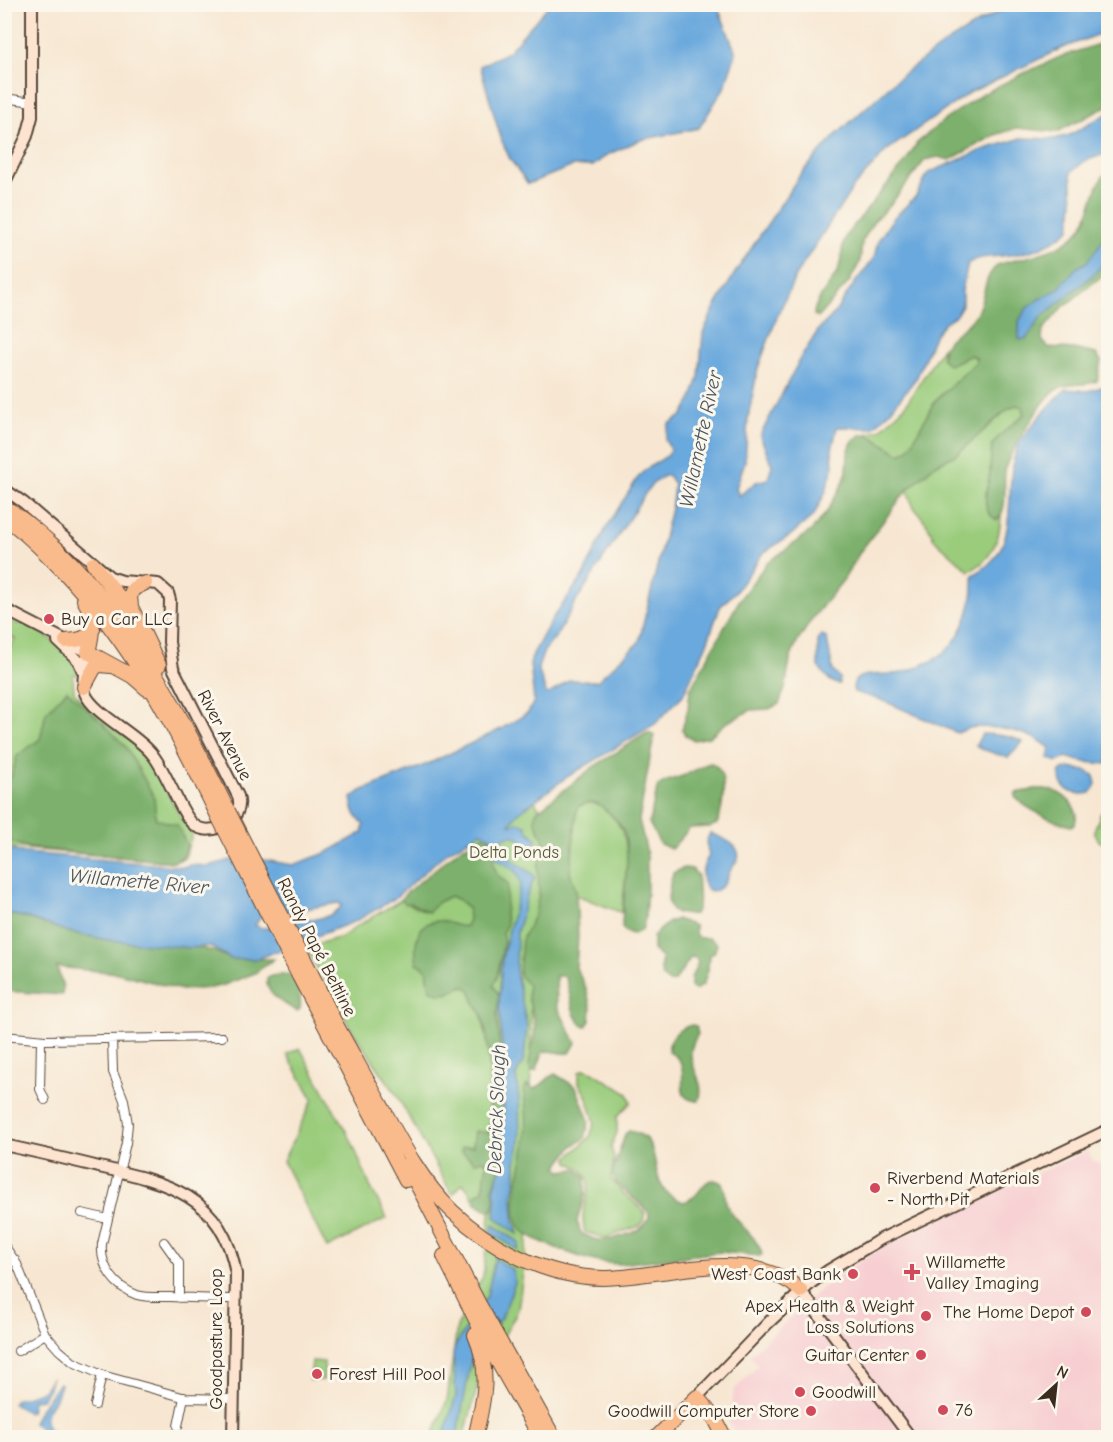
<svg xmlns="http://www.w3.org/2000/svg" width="1113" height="1442" font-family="'Comic Neue',sans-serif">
	<rect width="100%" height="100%" fill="#fbf7ec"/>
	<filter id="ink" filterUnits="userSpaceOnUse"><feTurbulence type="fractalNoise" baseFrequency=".0167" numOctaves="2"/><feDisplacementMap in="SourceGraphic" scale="12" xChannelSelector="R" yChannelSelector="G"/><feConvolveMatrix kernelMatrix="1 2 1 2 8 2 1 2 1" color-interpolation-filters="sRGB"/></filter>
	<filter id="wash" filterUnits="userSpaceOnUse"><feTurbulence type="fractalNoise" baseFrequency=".008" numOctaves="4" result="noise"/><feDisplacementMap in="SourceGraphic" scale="24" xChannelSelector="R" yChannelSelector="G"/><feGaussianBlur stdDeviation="1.35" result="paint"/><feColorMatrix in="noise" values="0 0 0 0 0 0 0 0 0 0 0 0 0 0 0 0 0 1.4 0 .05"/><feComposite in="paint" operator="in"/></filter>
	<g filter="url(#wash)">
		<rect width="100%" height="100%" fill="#f7e7d2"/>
		<path fill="#f7cfd2" d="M 1087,1151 L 1092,1160 L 1108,1168 L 1108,1417 L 1098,1437 L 738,1437 L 726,1417 L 735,1411 L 732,1402 L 734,1390 L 758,1365 L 750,1355 L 822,1288 L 880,1247 L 987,1196 Z"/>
		<path fill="#9acc7c" stroke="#6a7b4d" stroke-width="1.5" d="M 942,348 L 942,359 L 959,361 L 971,355 L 976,358 L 976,362 L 935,401 L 908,450 L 900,454 L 867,434 L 880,430 L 905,406 Z
			M 1017,405 L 1023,407 L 1024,414 C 1016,423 998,434 993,444 C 990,452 991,464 990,472 C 988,488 978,510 997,520 L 1001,516 C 1000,539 991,562 969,571 L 934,539 L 927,524 L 913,506 L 907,490 L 935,465 L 957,454 L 1008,409 Z
			M 5,617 L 17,624 L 23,622 C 42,633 76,650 78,675 L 73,675 L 74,692 L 115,730 L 130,739 L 146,753 L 182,819 L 193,831 L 185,858 L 174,862 L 5,847 L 4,658 L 15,639 L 5,633 Z
			M 535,801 L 545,818 L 550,892 L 530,963 L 532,1155 L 527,1243 L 518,1310 L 479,1381 L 464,1437 L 432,1438 L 447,1400 L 457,1327 L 483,1276 L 493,1188 L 491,1005 L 501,906 L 470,838 Z
			M 1108,802 L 1108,846 L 1099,841 L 1094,831 L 1100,815 Z
			M 582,803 C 596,802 601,805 611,815 C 638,841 623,880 622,913 L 576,895 L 570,873 L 577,808 Z
			M 450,896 L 459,900 L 468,908 L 469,920 L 466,926 L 462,928 L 453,924 L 426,967 L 428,971 L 428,981 L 447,994 L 463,986 L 469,988 L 474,995 L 475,1004 L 481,1013 L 489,1048 L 490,1132 L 482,1133 L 477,1131 L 474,1139 L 473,1146 L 461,1151 L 475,1162 L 483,1160 L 488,1165 L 483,1190 L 473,1197 L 463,1183 L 453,1194 L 448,1187 L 396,1094 L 351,1029 L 303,943 L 321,943 L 342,937 L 359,925 L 401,900 C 404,903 422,909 428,912 L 440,901 Z
			M 300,1048 L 351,1140 L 370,1186 L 387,1218 L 327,1248 L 283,1161 L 313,1099 L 287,1054 Z
			M 584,1069 L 593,1072 L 628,1094 L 631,1102 L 617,1117 L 617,1132 L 611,1147 L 614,1158 L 611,1179 L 622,1192 L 645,1212 L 643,1221 L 639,1226 L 605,1238 L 585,1232 C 575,1200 608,1182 569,1162 L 568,1158 L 590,1137 L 595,1122 L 586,1095 L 579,1083 L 579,1072 Z
			M 312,1361 L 324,1362 L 324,1380 L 310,1380 Z"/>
		<path fill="#7bb06c" stroke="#5b6d45" stroke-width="1.5" d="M 1108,41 L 1108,106 L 1057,132 L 1017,128 L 995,135 L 950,160 L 938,157 L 925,160 L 890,205 L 874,221 L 862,242 L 860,262 L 849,282 L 818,317 L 814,315 C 814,299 832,285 838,270 C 843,258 840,246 847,234 L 906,161 L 917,143 L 943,121 L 981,95 L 1020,75 L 1060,57 Z
			M 1108,171 L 1108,271 L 1061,309 L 1043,330 L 1042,340 L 1048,347 L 1074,349 L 1096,354 L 1101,361 L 1097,381 C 1083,387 1070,381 1057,389 C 1045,396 1006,456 1005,471 C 1003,486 1009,508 997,520 C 978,510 988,488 990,472 C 991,464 990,452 993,444 C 998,434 1016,423 1024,414 L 1023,407 L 1017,405 L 1008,409 L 957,454 L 935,465 L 907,490 L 860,552 L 844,579 L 812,619 L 796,644 L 790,660 L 785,689 L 779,704 L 769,709 L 751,710 L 726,723 L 709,737 L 694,740 L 685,735 L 682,729 L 688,709 L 690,690 L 740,599 L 766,564 L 812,530 L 826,513 L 843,483 L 847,471 L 848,453 L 852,442 L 860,435 L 867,434 L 900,454 L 908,450 L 935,401 L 976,362 L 976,358 L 971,355 L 949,365 L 942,359 C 942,333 966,333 976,314 C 986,298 982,277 998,265 C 1003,262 1010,261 1016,260 C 1038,254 1061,250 1078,232 C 1093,215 1093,183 1108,171 Z
			M 67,690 L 103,723 L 126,747 L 154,797 L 156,819 L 177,825 L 187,845 L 183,856 L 174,862 L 30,848 L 5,840 L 5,786 L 12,774 L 17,756 L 40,739 L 46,712 Z
			M 647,733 L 651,733 L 654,736 L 639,820 L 647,853 L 647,888 L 645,919 L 642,930 L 634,934 L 626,932 L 622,927 C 622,902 633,848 622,828 C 617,820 610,813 602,807 C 595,801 584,802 577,808 L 570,873 L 576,890 L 578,936 L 576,968 L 586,988 L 591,1008 L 590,1021 L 586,1026 C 568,1020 573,991 564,976 L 556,976 L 557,1006 L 576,1043 L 570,1053 C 560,1055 553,1049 543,1052 L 536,1071 L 532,1071 L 529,1065 L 535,1029 L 534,1020 L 528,998 L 528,985 L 519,975 L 522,939 L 535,914 L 539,894 L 538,867 L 544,841 L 535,821 L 536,812 L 593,767 Z
			M 711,763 C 730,770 723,809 717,824 L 710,827 L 690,828 L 671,849 L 660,844 L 649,823 L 658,786 C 667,779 675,779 685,775 C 695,771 701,765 711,763 Z
			M 1034,789 C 1054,787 1070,796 1077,814 L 1075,823 L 1071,826 C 1055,822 1027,810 1015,797 L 1016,793 C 1022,791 1028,792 1034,789 Z
			M 484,836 L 492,840 C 492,849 493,867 497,874 C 499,878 505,880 508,884 L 505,915 L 507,924 L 502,933 L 504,941 L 501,958 L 497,978 L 493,985 L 499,995 L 497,1017 L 501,1060 L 502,1120 L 500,1140 L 502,1154 L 501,1166 L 493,1188 L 495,1202 L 493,1210 L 488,1211 L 475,1202 L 473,1197 L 483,1190 L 487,1162 L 483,1160 L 475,1162 L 461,1151 L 462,1147 L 473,1146 L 475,1131 L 489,1133 L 491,1127 C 489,1089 492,1052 482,1015 C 480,1010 477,1008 475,1003 C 471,995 474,990 463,986 C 450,991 443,997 430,989 C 426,974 432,971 417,963 C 413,943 417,919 442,921 C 450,922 458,928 466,926 L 469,920 L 468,908 L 459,900 L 450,896 L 440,901 L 428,912 L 410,903 L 405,904 L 401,900 L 406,893 L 461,848 Z
			M 684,868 L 692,869 L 698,876 C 696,889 702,903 695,914 C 662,918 666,897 673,873 Z
			M 4,913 L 28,918 L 69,932 L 108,940 L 195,947 L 214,951 L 231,959 L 274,959 L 255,973 L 224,985 L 211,988 L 182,990 L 118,973 L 57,967 L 63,987 L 62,995 L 7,991 L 4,991 Z
			M 677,919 L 695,926 L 695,934 L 699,938 L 709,938 L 717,944 L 714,953 L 709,955 L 708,970 L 703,985 L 695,990 L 691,987 L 691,978 L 698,963 L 696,958 L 691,957 L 675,981 L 670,983 C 657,976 662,969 661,957 L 653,950 L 653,936 L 669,922 Z
			M 288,974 C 297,980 302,998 300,1009 L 297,1011 C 285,1004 265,995 267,979 L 271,976 Z
			M 692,1025 L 696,1026 L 698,1034 C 678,1064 708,1074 699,1101 C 673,1100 687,1080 681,1064 C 679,1057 673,1055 668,1051 C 669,1037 680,1027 692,1025 Z
			M 555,1074 L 576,1087 L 589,1121 L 585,1138 L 573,1146 L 558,1166 L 561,1171 L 576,1169 L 585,1177 L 585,1195 L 577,1221 L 581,1233 C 599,1243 603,1242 622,1236 C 637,1231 641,1231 649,1217 L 648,1211 L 617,1184 L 612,1174 L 625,1134 L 629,1131 C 672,1138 638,1189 684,1202 C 688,1200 693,1198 696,1195 C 701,1190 705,1180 713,1180 C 729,1181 723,1196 727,1206 C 736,1224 756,1234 762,1254 L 760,1256 L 721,1252 L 620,1264 C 596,1264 577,1256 554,1247 C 543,1242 526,1237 519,1226 C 508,1205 523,1167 525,1145 C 528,1126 527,1108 523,1090 L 527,1085 L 534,1089 C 543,1085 548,1077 555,1074 Z"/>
		<path fill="#6ba9dd" stroke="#536a7e" stroke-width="1.5" fill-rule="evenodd" d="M 549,5 L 717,5 L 736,53 L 724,88 L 699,128 L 640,140 L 607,155 L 593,166 L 573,166 L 528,184 L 510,159 L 501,139 L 480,66 L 508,52 Z
			M 1013,5 L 1108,5 L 1108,31 L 1062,48 L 971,92 L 886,151 L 852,189 L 797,273 L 777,317 L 758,368 L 748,418 L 745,461 L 736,488 L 739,496 L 756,482 L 768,479 L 772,465 L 760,436 L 800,359 L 819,329 L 834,314 L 854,284 L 874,258 L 878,241 L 892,220 L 916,196 L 928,173 L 982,150 L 1022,138 L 1054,139 L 1070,135 L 1108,113 L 1108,153 L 1085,161 L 1071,172 L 1073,202 L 1070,229 C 1049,247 1028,254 1000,256 C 987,257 980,257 968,263 L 962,290 L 962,305 L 956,315 L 944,323 L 934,336 L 917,377 L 890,411 L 873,428 L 837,427 L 832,450 L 833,467 L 826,491 L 814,515 L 791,535 L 763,553 L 737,590 L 720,607 L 706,646 L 683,695 L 655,724 L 567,777 L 517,814 L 510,824 L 512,825 L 518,822 L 526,825 L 528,831 L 537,839 L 533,848 L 527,849 C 522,838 512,831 501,840 C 501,860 525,865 535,877 L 528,893 L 517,932 L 516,972 L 527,1026 L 524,1060 L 516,1075 L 519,1100 L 520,1143 L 516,1162 L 516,1181 L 513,1194 L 514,1220 L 518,1234 L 495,1217 L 496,1203 L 494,1190 L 504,1159 L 503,1135 L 504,1073 L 499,1005 L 501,972 L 503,954 L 521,883 L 515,870 L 496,858 C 491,843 499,840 481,832 L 447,852 L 394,899 L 356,921 L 256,959 L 231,959 L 210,946 L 191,948 L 108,940 L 69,932 L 28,918 L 5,913 L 4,849 L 26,853 L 184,867 L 189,865 L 209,866 L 231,860 L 264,860 L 293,865 L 326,853 L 362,833 L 364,825 C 355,817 351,809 352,798 L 361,791 L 430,763 L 501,729 L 528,713 L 534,701 L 530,664 L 533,654 L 552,619 L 583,576 L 606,528 L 637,479 L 646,469 L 667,456 L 671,450 L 665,440 L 669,424 L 682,416 L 692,399 L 699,377 L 703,333 L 714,309 L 735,273 L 800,175 L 836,135 L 902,75 L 947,42 L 983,20 ZM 668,475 L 674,484 L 672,504 L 639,642 L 597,681 L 570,680 L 549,694 L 546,693 L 538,668 L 544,651 L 557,635 L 577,600 L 650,486 L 664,476 ZM 338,903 L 342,905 C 332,921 309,919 292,922 C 281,924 265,932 255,925 L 261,917 Z
			M 1108,233 L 1108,259 L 1093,275 L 1041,317 L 1027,338 L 1021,340 L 1019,339 L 1019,321 L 1027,308 L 1042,297 L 1057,290 L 1076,268 L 1087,262 Z
			M 1108,385 L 1108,764 L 1083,762 L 1066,757 L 1058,762 L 1048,758 L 1050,748 C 1031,732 1001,727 976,727 C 970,727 963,731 957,733 L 884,701 L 854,692 C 847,667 889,677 901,673 C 910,671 919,666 927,663 C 960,649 975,609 973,575 C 1026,549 1000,489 1018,446 C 1023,434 1055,399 1066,389 L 1088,391 Z
			M 822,635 L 827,639 L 833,671 L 840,678 L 839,684 C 828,683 825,673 818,667 L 818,640 Z
			M 982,734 C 994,734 1013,736 1023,742 L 1008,758 L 979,748 L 976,745 Z
			M 1071,768 L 1086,771 L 1094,775 L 1096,784 L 1091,793 C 1076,796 1059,792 1060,773 L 1063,770 Z
			M 710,833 C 721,838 742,844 738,859 C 736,864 732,867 730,871 C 728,875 727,880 724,884 C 708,903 693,879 709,856 L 706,842 Z
			M 493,1225 L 519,1242 L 518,1250 L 491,1233 Z
			M 495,1258 L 513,1270 L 515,1283 L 502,1317 L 473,1350 L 457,1437 L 443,1438 L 456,1396 L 453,1354 L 456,1344 L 487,1296 Z
			M 52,1377 L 49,1388 L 42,1399 L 33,1400 L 31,1411 L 27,1412 L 13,1404 L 14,1400 C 21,1398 38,1394 43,1390 C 47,1386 48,1381 52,1377 Z
			M 59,1383 L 60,1384 C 59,1387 59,1391 58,1394 C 51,1408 41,1411 48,1430 L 62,1437 L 54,1437 L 33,1423 C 38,1408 51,1396 59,1383 Z"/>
	</g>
	<g filter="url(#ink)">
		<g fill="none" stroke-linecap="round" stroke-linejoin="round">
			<g stroke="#574639" stroke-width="10">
				<path id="street" d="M 4,98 L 33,102
					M 4,1036 L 45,1040 L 222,1037
					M 112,1039 L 113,1072 L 124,1100 L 128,1124 L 126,1143 L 102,1244 C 100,1267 115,1287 137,1295 C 147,1298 159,1297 170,1297 C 192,1298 214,1299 236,1299
					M 41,1040 L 40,1089 L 45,1100
					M 82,1213 L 108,1219
					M 164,1242 L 179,1263 L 179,1298
					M 4,1245 L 17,1264 L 45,1334 L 59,1350 L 73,1362 L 102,1375 L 186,1398 L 234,1399
					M 4,1266 L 15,1260
					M 18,1351 L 45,1334
					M 95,1405 L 102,1375
					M 178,1426 L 184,1397"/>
			</g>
			<g stroke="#574639" stroke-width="14">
				<path id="secondary" d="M 4,184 L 27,136 L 32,117 L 32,4
					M 4,489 L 24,503 L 110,577 L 122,581 L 158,584 L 168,593 L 170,600 L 169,642 L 173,668 L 238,796 C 246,819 212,839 194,825 C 181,815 166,770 152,754 C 137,734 93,714 85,693 C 81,680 86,665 88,652 L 4,609
					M 58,641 L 78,660 L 84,673
					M 4,1145 C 36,1152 67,1159 99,1167 C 166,1182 223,1195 236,1274 L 233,1438
					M 801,1291 L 911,1438
					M 697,1397 L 769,1322 L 811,1283 L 829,1270 L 881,1239 L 1108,1130"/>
			</g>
			<g stroke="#574639" stroke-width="16">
				<path id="highway" d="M 4,506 C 112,579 173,698 228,811
					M 4,517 C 25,532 44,551 62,570 C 133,644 174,725 218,816
					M 93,564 L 131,612
					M 145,583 L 133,589 L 130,596 L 131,607 L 159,665
					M 84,600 C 95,617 93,633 88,652 L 132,676 L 147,689
					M 66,641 C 78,640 86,640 93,629
					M 84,687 L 95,667 L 100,665 L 111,666
					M 309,969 L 337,1027
					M 298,974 L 406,1180
					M 334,1021 C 350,1049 365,1077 381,1105 C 401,1142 422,1182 452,1211 C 492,1249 546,1277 603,1278 C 663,1278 752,1244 801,1291
					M 407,1165 L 480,1306 L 554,1438
					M 444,1256 L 490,1348 L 541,1438
					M 475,1438 C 484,1400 491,1372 475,1335
					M 656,1438 L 697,1397 L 715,1419 L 725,1438"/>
			</g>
			<use href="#street" stroke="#fff" stroke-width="8"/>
			<use href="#secondary" stroke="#fde4d1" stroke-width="10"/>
			<use href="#highway" stroke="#fabb8c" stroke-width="14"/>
			<g stroke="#574639" stroke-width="16" stroke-linecap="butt">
				<path id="highway-bridge" d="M 228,811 L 309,969
					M 218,816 L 298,974"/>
			</g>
			<use href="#highway-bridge" stroke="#fabb8c" stroke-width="14"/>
		</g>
	</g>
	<g fill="#d1495b" stroke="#fbf7ec" stroke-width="2">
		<circle cx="49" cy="619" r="6"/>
		<circle cx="875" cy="1188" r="6"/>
		<path d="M909 1263h6v6h6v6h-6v6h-6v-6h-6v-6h6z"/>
		<circle cx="853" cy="1274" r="6"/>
		<circle cx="1086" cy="1312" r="6"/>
		<circle cx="926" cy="1316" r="6"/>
		<circle cx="921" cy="1355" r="6"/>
		<circle cx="317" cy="1374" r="6"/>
		<circle cx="800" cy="1392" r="6"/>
		<circle cx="943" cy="1410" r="6"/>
		<circle cx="811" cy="1411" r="6"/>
	</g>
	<g text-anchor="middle" stroke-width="6" stroke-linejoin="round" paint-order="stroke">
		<g font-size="18" fill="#3b2a1e" stroke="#fbf7ec" text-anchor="start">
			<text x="61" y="625">Buy a Car LLC</text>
			<text x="887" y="1184">Riverbend Materials<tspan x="887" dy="21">- North Pit</tspan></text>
			<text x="926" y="1268">Willamette<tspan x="926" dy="21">Valley Imaging</tspan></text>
			<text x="841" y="1280" text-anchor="end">West Coast Bank</text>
			<text x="914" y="1312" text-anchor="end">Apex Health &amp; Weight<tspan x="914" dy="21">Loss Solutions</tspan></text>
			<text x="1074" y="1318" text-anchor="end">The Home Depot</text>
			<text x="909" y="1361" text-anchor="end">Guitar Center</text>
			<text x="329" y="1380">Forest Hill Pool</text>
			<text x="812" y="1398">Goodwill</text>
			<text x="955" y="1416">76</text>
			<text x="799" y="1417" text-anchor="end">Goodwill Computer Store</text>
		</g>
		<g font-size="18" fill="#3b2a1e" stroke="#fbf7ec">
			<text transform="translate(225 735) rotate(63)" y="6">River Avenue</text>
			<text transform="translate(317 947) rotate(63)" y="6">Randy Papé Beltline</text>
			<text transform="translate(216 1339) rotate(-90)" y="6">Goodpasture Loop</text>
		</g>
		<g font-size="18" fill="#585b3a" stroke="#fbf7ec">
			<text x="514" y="858">Delta Ponds</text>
		</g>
		<g font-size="20" font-style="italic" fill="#4c5661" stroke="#fbf7ec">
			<text transform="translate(700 439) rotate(-78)" y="7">Willamette River</text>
			<text transform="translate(139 881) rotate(5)" y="7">Willamette River</text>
			<text transform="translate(496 1109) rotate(-88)" y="7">Debrick Slough</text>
		</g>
	</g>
	<rect width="1113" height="1442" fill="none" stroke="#fbf7ec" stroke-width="24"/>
	<g transform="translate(1056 1385) rotate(27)" stroke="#fbf7ec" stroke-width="4.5" paint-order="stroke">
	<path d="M0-4.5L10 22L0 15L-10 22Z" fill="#3b2a1e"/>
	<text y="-9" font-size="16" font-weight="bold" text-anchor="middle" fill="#3b2a1e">N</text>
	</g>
</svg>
